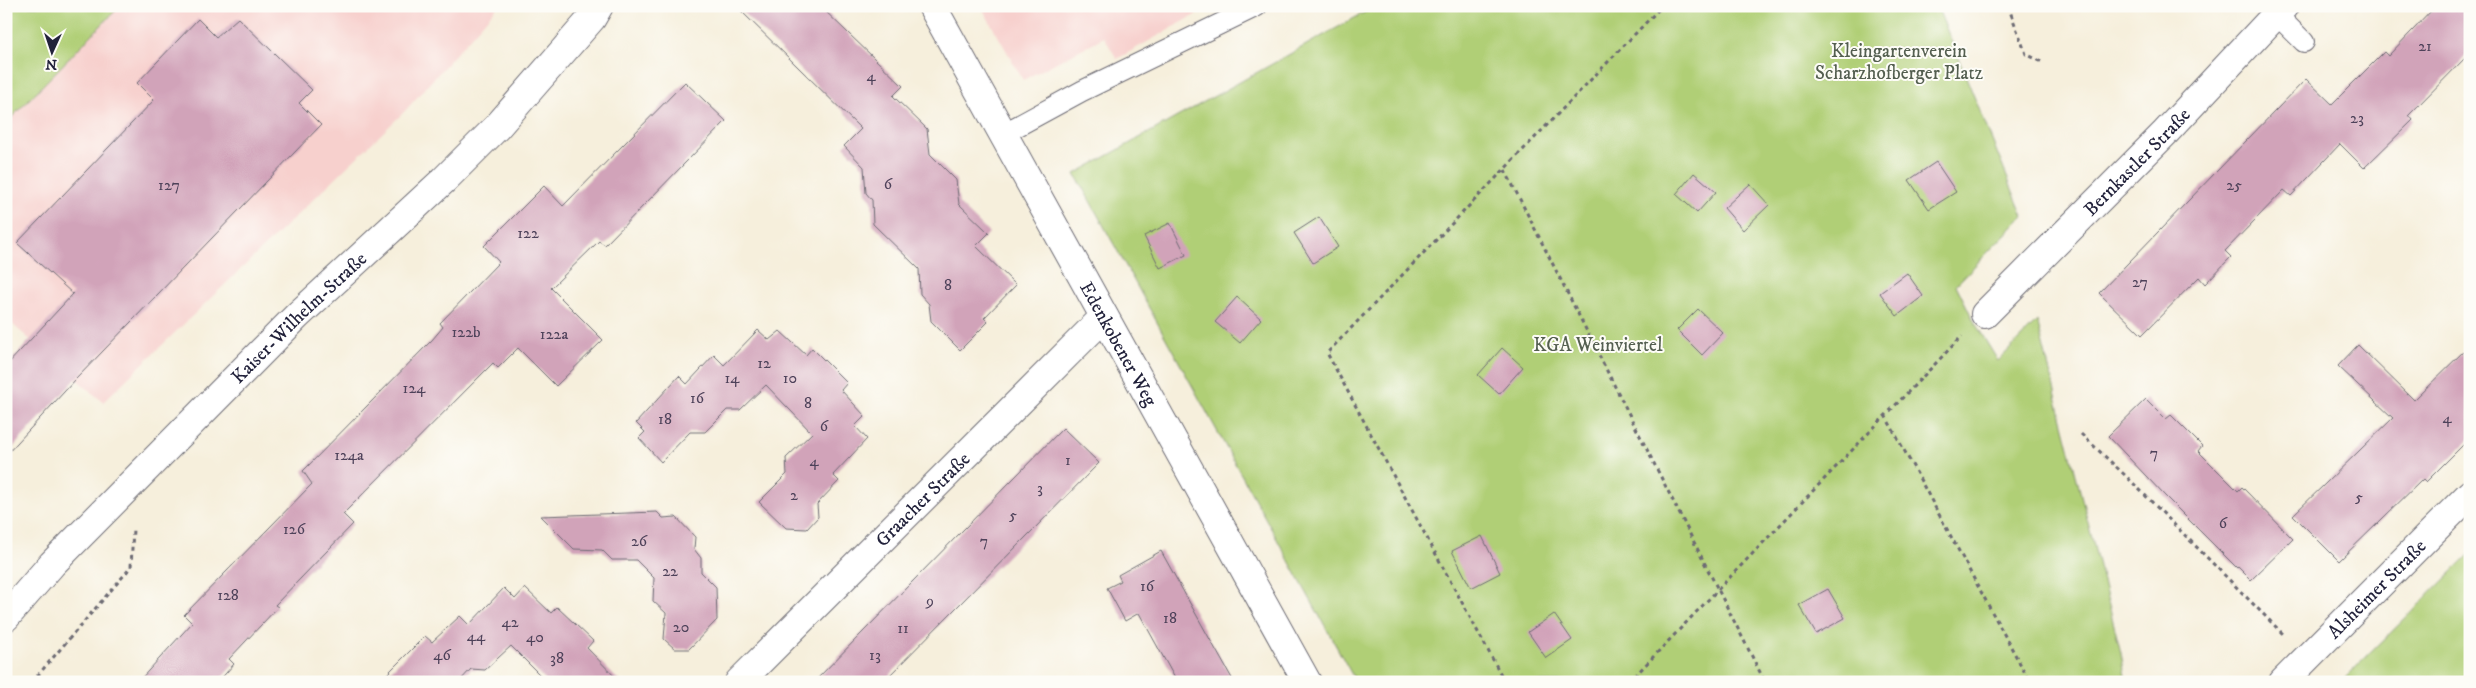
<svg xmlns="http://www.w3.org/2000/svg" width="2476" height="688" font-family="'IM FELL DW Pica',serif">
	<rect width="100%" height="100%" fill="#fdfcf7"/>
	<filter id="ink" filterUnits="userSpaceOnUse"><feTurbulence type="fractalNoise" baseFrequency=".02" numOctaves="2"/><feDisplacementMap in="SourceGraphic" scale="10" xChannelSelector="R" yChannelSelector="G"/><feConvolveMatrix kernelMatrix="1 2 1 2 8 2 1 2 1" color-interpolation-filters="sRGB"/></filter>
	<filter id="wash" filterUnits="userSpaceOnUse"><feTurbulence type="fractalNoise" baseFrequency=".0096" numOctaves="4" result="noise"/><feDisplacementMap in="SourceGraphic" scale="20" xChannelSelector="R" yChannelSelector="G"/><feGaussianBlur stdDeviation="1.12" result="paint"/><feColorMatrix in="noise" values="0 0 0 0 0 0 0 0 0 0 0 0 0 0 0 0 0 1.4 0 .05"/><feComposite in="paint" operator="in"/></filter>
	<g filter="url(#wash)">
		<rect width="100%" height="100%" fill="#f6efdc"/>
		<path fill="#f7d0cd" d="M 120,6 L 498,6 L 404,112 L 103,402 L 6,319 L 6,123 Z
			M 981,6 L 1211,6 L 1117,59 L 1104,37 L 1023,80 Z"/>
		<path fill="#b0cf76" stroke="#697858" d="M 6,6 L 120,6 L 6,123 Z
			M 1376,6 L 1937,6 L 2023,216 L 1956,285 L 1975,323 L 1998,361 L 2037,321 L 2121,653 L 2126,682 L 1356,682 L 1075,174 Z
			M 2470,554 L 2470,682 L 2341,682 Z"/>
		<g id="blocks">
			<path fill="#d1a3b9" d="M 736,6 L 820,6 L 903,86 L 893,96 L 927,129 L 930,154 L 956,180 L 959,204 L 989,233 L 976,246 L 1016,285 L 984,318 L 988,322 L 960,350 L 931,321 L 929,304 L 920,294 L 919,269 L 873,224 L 872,200 L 866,193 L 864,167 L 844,146 L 861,129 Z
				M 2436,6 L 2470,6 L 2470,53 L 2409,115 L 2413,120 L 2364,168 L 2340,144 L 2291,196 L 2284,190 L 2225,251 L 2231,257 L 2205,284 L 2199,277 L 2142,335 L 2099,293 L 2306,79 L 2332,104 L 2384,52 L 2388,56 Z
				M 238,18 L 312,90 L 299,103 L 321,125 L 76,379 L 6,455 L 6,366 L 73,294 L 17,243 L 154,100 L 137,83 L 198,19 L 216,37 Z
				M 685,82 L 726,121 L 605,245 L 599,241 L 551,288 L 603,340 L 556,386 L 518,348 L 498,368 L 493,363 L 343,514 L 353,524 L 275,605 L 278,607 L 229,659 L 234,664 L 218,682 L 138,682 L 192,623 L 184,615 L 312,484 L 303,471 L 432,340 L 443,327 L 440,323 L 499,262 L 484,246 L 544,186 L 563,206 Z
				M 1936,162 L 1956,192 L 1929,209 L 1909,180 Z
				M 1694,173 L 1716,192 L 1697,213 L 1676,194 Z
				M 1750,184 L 1769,205 L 1743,230 L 1724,208 Z
				M 1319,217 L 1338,247 L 1313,263 L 1294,233 Z
				M 1170,223 L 1186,255 L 1160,268 L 1144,236 Z
				M 1907,273 L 1923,296 L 1897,316 L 1880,293 Z
				M 1237,297 L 1261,319 L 1240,343 L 1215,322 Z
				M 1698,309 L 1723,333 L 1702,355 L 1677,330 Z
				M 758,330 L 769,340 L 780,331 L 806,355 L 812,348 L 847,383 L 841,390 L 865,416 L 855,426 L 867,439 L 833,475 L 839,481 L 817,504 L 818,517 L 807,529 L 786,528 L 759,502 L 787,474 L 786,458 L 812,433 L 766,385 L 740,410 L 727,410 L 705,432 L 690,432 L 661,462 L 639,438 L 645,432 L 636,423 L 679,376 L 687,384 L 714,355 L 724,365 Z
				M 2358,345 L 2414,400 L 2470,345 L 2470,438 L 2426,482 L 2423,479 L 2339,561 L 2293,515 L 2393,418 L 2338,366 Z
				M 1502,348 L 1523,367 L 1499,394 L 1478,375 Z
				M 2146,399 L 2166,419 L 2171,415 L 2202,446 L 2198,451 L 2238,491 L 2242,487 L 2293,539 L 2251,580 L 2238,567 L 2237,568 L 2165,496 L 2108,436 Z
				M 1063,428 L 1099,463 L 883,682 L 814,682 Z
				M 657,512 L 663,518 L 676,517 L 695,537 L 694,549 L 701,558 L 701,572 L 716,587 L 717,620 L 689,649 L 675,649 L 664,639 L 666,613 L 653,601 L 654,578 L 636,560 L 612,560 L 602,550 L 574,549 L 541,516 Z
				M 1482,536 L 1500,573 L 1471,588 L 1452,551 Z
				M 1161,551 L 1212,643 L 1234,682 L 1177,682 L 1139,613 L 1125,621 L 1107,588 L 1121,581 L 1118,575 Z
				M 504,588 L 515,599 L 525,588 L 551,613 L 557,607 L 593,641 L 587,648 L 620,682 L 547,682 L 511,646 L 485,670 L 471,669 L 459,682 L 379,682 L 425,636 L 432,642 L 460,616 L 469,625 Z
				M 1828,589 L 1845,618 L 1816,634 L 1799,605 Z
				M 1554,614 L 1572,640 L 1546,658 L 1528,632 Z"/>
		</g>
	</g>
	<g filter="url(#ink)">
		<use href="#blocks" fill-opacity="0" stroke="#6c6a73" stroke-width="1"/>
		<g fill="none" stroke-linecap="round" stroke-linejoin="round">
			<g stroke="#6c6a73" stroke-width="22">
				<path id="lane" d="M 2277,15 L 2304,42
					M 1003,134 L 1082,91 L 1257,6"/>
			</g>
			<g stroke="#6c6a73" stroke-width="30">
				<g id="street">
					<path id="s1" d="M 932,6 L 1307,682"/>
					<path id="s2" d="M 1985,314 L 2165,133 L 2284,6"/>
					<path id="s3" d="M 739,682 L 1104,317"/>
					<path id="s4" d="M 2283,682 L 2470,494"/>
				</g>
			</g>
			<g stroke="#6c6a73" stroke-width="30">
				<g id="secondary">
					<path id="s5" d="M 6,617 L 52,564 L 297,316 L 445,179 L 497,127 L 592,18 L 599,6"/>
				</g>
			</g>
			<path stroke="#6c6a73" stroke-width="3" stroke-dasharray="4 4" stroke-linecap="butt" d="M 2008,6 L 2026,54 L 2042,62
				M 1505,170 L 1765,682
				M 1885,415 L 2030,682
				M 2081,434 L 2127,477 L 2284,635
				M 32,682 L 131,567 L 133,529
				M 1505,682 L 1327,353 L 1662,6
				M 1629,682 L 1962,336"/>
			<use href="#lane" stroke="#fff" stroke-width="20"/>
			<use href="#street" stroke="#fff" stroke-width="28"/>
			<use href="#secondary" stroke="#fff" stroke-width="28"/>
		</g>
	</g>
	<g text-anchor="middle" stroke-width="4" stroke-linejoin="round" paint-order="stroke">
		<g font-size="16" fill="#4e425a">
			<text x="2425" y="51">21</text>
			<text x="871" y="81">4</text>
			<text x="2357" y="123">23</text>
			<text x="888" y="189">6</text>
			<text x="169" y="190">127</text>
			<text x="2234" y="190">25</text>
			<text x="528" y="238">122</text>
			<text x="2140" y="287">27</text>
			<text x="948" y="290">8</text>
			<text x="466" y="337">122b</text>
			<text x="554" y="339">122a</text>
			<text x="764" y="368">12</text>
			<text x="732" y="383">14</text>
			<text x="790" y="383">10</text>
			<text x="414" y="393">124</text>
			<text x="697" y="403">16</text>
			<text x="808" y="408">8</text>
			<text x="2447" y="423">4</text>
			<text x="665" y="424">18</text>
			<text x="824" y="431">6</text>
			<text x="2154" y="458">7</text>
			<text x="349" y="460">124a</text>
			<text x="1068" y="465">1</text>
			<text x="814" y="466">4</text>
			<text x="1040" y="493">3</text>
			<text x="794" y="500">2</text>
			<text x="2359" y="502">5</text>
			<text x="1013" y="520">5</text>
			<text x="2223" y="528">6</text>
			<text x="294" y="534">126</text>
			<text x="639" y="546">26</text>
			<text x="984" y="546">7</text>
			<text x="670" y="576">22</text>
			<text x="1147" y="591">16</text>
			<text x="228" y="600">128</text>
			<text x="930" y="606">9</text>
			<text x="1170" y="623">18</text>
			<text x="510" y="627">42</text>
			<text x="681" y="632">20</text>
			<text x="903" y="633">11</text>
			<text x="476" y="641">44</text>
			<text x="535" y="642">40</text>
			<text x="442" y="660">46</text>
			<text x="875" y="660">13</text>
			<text x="557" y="663">38</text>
		</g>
		<g font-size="19" fill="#545f50" stroke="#fdfcf7">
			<text x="1899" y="57">Kleingartenverein<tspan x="1899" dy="22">Scharzhofberger Platz</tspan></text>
			<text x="1598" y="351">KGA Weinviertel</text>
		</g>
		<g font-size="19" fill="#22223b" stroke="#fdfcf7">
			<text dy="7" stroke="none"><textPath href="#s2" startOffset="215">Bernkastler Straße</textPath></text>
			<text dy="7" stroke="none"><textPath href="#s5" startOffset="419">Kaiser-Wilhelm-Straße</textPath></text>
			<text dy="7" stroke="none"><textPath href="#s1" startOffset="386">Edenkobener Weg</textPath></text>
			<text dy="7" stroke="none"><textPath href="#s3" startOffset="259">Graacher Straße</textPath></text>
			<text dy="7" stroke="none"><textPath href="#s4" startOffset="132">Alsheimer Straße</textPath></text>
		</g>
	</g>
	<rect width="2476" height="688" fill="none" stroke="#fdfcf7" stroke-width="25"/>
	<g transform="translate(52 52) rotate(183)" stroke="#fdfcf7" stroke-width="4" paint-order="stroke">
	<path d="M0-4L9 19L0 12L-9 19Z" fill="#22223b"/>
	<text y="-8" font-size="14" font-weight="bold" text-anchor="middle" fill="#22223b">N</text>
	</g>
</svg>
